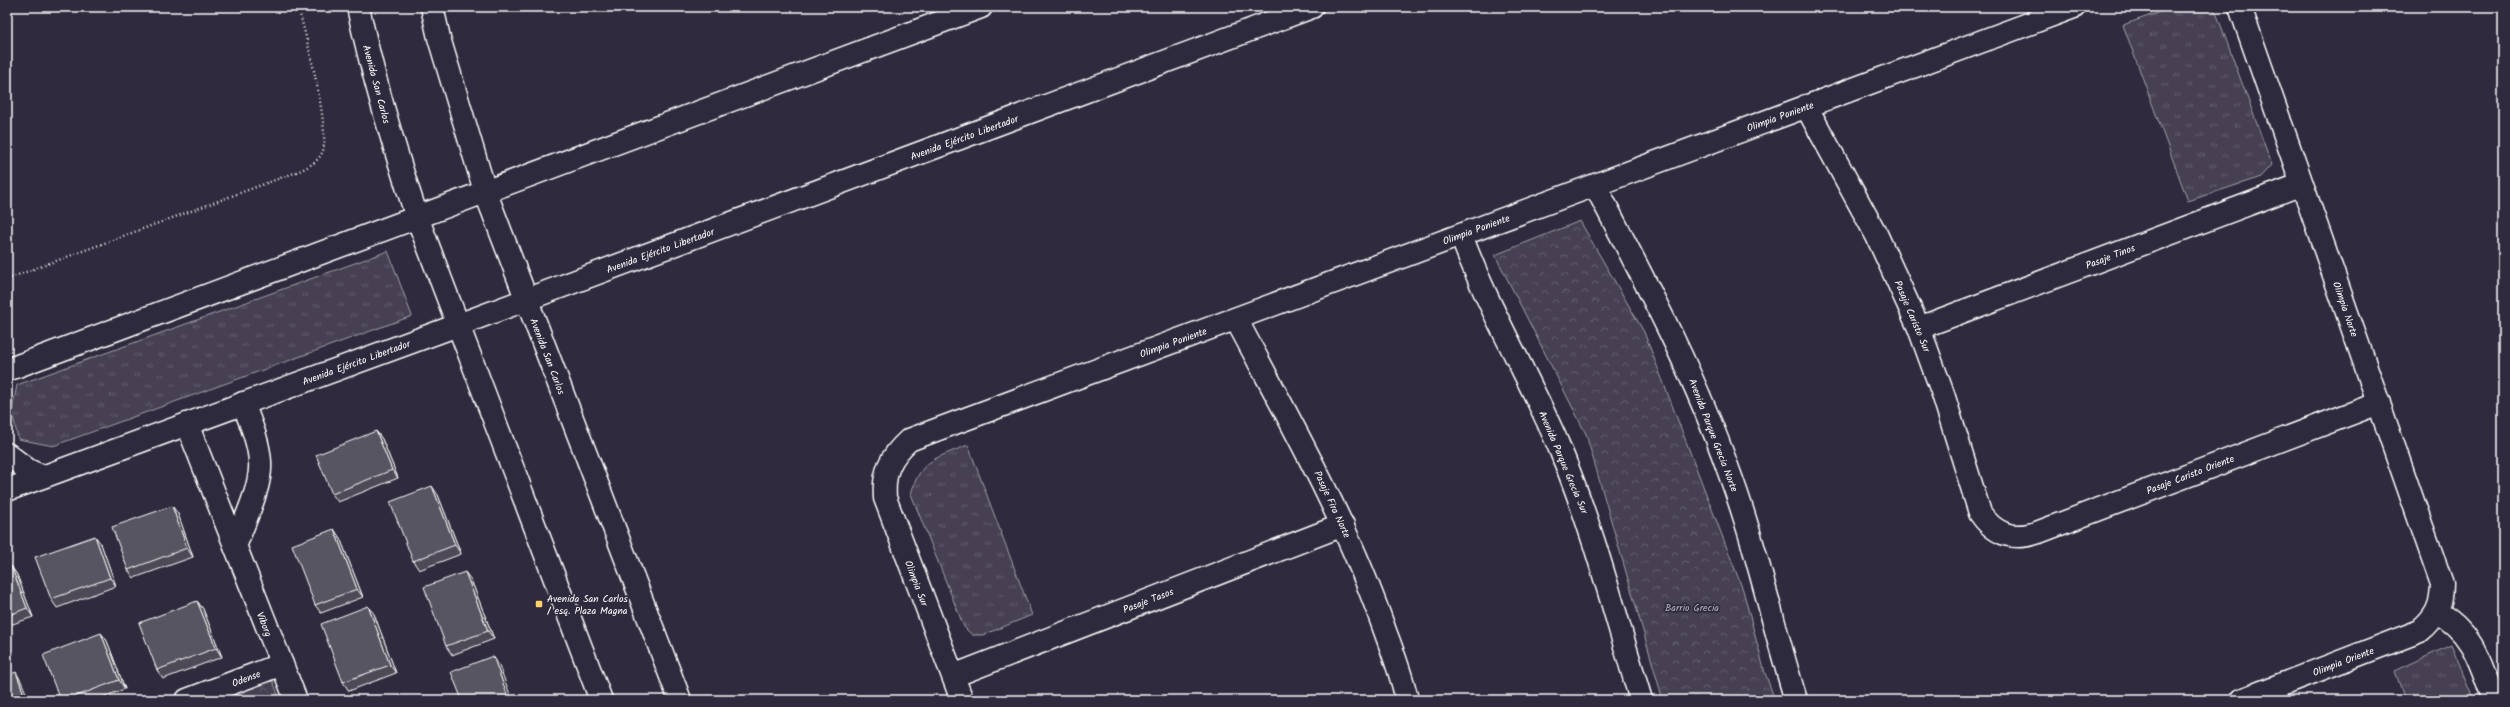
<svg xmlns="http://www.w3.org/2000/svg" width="2510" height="707" font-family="Kalam,sans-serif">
	<defs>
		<pattern id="grass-tufts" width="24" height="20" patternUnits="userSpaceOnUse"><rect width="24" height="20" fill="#464152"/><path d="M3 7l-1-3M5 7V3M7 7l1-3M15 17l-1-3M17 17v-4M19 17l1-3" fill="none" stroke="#625e6c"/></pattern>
		<pattern id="park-crowns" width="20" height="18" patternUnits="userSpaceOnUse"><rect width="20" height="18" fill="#464152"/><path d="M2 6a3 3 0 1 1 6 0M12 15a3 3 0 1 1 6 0" fill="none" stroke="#625e6c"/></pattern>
	</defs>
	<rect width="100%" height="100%" fill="#2f2a3d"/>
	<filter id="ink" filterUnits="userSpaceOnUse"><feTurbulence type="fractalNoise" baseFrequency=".025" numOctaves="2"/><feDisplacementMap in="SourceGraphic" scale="8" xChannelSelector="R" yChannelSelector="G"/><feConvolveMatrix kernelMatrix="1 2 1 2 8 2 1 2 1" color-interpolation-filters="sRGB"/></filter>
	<g filter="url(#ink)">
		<path fill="url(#grass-tufts)" stroke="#a2a0a8" d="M 2174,7 L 2210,7 L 2216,12 L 2272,165 L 2261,177 L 2188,201 L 2123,25 Z
			M 388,251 L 412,316 L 53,446 L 18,439 L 12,411 L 17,385 Z
			M 968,445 L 1032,615 L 983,635 L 972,635 L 964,627 L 911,494 C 920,459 937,458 968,445 Z
			M 2451,645 L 2474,700 L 2405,700 L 2395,671 Z"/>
		<path fill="url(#park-crowns)" stroke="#a2a0a8" d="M 1580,221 L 1644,332 L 1743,590 L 1765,673 L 1775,700 L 1663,700 L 1586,434 L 1495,255 Z
			M 273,681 L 280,700 L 219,700 Z"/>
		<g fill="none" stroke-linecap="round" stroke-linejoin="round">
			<g stroke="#fff" stroke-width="25">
				<path id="street" d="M 358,7 C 373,78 394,148 417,217
					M 432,7 L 439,38 L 485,191
					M 2240,7 L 2442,584 C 2442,605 2436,618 2420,631 L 2241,700
					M 1806,106 L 1877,236 L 1919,328 L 1943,394 L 1980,513 C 1995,535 2014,541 2039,532 L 2379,403
					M 1595,185 C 1643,278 1693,370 1728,469 C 1756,544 1772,623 1796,700
					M 1461,235 C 1488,309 1529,376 1560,449 C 1594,531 1615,615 1641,700
					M 1236,319 C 1290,421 1347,521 1385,631 C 1393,653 1402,676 1407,700
					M 1919,328 L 2302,184
					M 187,424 L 296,700
					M 235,547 C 243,523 262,487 260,462 C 259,442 250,422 243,403
					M 2437,612 C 2474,633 2480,663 2494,700
					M 953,676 L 1343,525
					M 187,700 L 282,664
					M 962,700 L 885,498 C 883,472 890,457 909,440 L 2074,7"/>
			</g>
			<g stroke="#fff" stroke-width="25">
				<path id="secondary" d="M 485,191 L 680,700
					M 417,217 L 601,700
					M 7,370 L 981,7
					M 7,454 L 28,470 L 43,477
					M 7,490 L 458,325 L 1312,7"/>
			</g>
			<path stroke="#fff" stroke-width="2.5" stroke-dasharray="1 3" stroke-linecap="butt" d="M 7,279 L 275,180 C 290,174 315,168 322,153 C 332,135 305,31 298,7"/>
			<use href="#street" stroke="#2f2a3d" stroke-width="22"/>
			<use href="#secondary" stroke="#2f2a3d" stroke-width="22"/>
		</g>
		<path fill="#4d4956" stroke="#fff" d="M 376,431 L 382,439 L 398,478 L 338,502 L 332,494 Z
			M 438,495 L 461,554 L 419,570 L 413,561 Z
			M 172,506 L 178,514 L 193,557 L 134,578 L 128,570 Z
			M 340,538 L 363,597 L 321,613 L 315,605 Z
			M 101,544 L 116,586 L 57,608 L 51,599 Z
			M 11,566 L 17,575 L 33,617 L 7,626 L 7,568 Z
			M 471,580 L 494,639 L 452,655 L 446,646 Z
			M 197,601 L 203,609 L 222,657 L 163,679 L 157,670 Z
			M 374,614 L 396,673 L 349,691 L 343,682 Z
			M 101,633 L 107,641 L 125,689 L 95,700 L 60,700 Z"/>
		<path fill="#3e3c46" stroke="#fff" d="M 376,431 L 382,439 L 398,478 L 392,470 Z
			M 432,486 L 438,495 L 461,554 L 455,545 Z
			M 172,506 L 178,514 L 193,557 L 187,548 Z
			M 334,529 L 340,538 L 363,597 L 357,589 Z
			M 95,536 L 101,544 L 116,586 L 110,578 Z
			M 11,566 L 17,575 L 33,617 L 27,608 Z
			M 465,572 L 471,580 L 494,639 L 488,631 Z
			M 197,601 L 203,609 L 222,657 L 216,648 Z
			M 368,606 L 374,614 L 396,673 L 390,665 Z
			M 101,633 L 107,641 L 125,689 L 119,680 Z
			M 493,656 L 499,665 L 512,700 L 509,700 Z
			M 16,672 L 21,681 L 29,700 L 26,700 Z"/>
		<path fill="#595564" stroke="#fff" d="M 376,431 L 392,470 L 332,494 L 316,455 Z
			M 432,486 L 455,545 L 413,561 L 390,502 Z
			M 172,506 L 187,548 L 128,570 L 112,527 Z
			M 334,529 L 357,589 L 315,605 L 292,545 Z
			M 95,536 L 110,578 L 51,599 L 35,557 Z
			M 11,566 L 27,608 L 7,616 L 7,568 Z
			M 465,572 L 488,631 L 446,646 L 424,587 Z
			M 197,601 L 216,648 L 157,670 L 139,623 Z
			M 368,606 L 390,665 L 343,682 L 321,624 Z
			M 101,633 L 119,680 L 66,700 L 60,700 L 43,655 Z
			M 493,656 L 509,700 L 462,700 L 451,672 Z
			M 16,672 L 26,700 L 7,700 L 7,676 Z
			M 400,696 L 402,700 L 390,700 Z"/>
	</g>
	<rect fill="#ffd166" stroke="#2f2a3d" stroke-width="1.5" x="535" y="600" width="8" height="8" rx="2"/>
	<g text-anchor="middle" stroke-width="3.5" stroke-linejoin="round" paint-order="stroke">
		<g font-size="10" fill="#fff" stroke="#2f2a3d">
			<text transform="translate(377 84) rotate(75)" y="4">Avenida San Carlos</text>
			<text transform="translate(1780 116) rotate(-20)" y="4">Olimpia Poniente</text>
			<text transform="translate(964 137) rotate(-20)" y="4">Avenida Ejército Libertador</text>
			<text transform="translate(1476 229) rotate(-20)" y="4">Olimpia Poniente</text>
			<text transform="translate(660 250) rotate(-20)" y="4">Avenida Ejército Libertador</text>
			<text transform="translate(2110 256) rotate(-21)" y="4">Pasaje Tinos</text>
			<text transform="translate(2346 309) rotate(71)" y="4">Olimpia Norte</text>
			<text transform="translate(1913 316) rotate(67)" y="4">Pasaje Caristo Sur</text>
			<text transform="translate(1173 342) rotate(-20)" y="4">Olimpia Poniente</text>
			<text transform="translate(548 356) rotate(69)" y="4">Avenida San Carlos</text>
			<text transform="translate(356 362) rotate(-20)" y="4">Avenida Ejército Libertador</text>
			<text transform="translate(1714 435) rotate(69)" y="4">Avenida Parque Grecia Norte</text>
			<text transform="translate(1564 462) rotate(67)" y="4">Avenida Parque Grecia Sur</text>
			<text transform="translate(2190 474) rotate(-21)" y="4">Pasaje Caristo Oriente</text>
			<text transform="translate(1333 504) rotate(65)" y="4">Pasaje Fira Norte</text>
			<text transform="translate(917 583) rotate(69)" y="4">Olimpia Sur</text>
			<text transform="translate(1148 600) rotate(-21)" y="4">Pasaje Tasos</text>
			<text transform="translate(265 624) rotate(68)" y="4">Viborg</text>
			<text transform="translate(2343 661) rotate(-21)" y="4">Olimpia Oriente</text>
			<text transform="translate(246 678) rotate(-21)" y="4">Odense</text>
		</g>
		<g font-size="10" fill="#fff" stroke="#2f2a3d" text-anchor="start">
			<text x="547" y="602">Avenida San Carlos<tspan x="547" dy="12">/ esq. Plaza Magna</tspan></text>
		</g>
		<g font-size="10" fill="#b5b3ba" stroke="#2f2a3d">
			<text x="1692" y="611">Barrio Grecia</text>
		</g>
	</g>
	<rect width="2510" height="707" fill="none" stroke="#2f2a3d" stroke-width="24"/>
	<rect x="12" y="12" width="2486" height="683" fill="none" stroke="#fff" stroke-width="1.5" filter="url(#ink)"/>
</svg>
